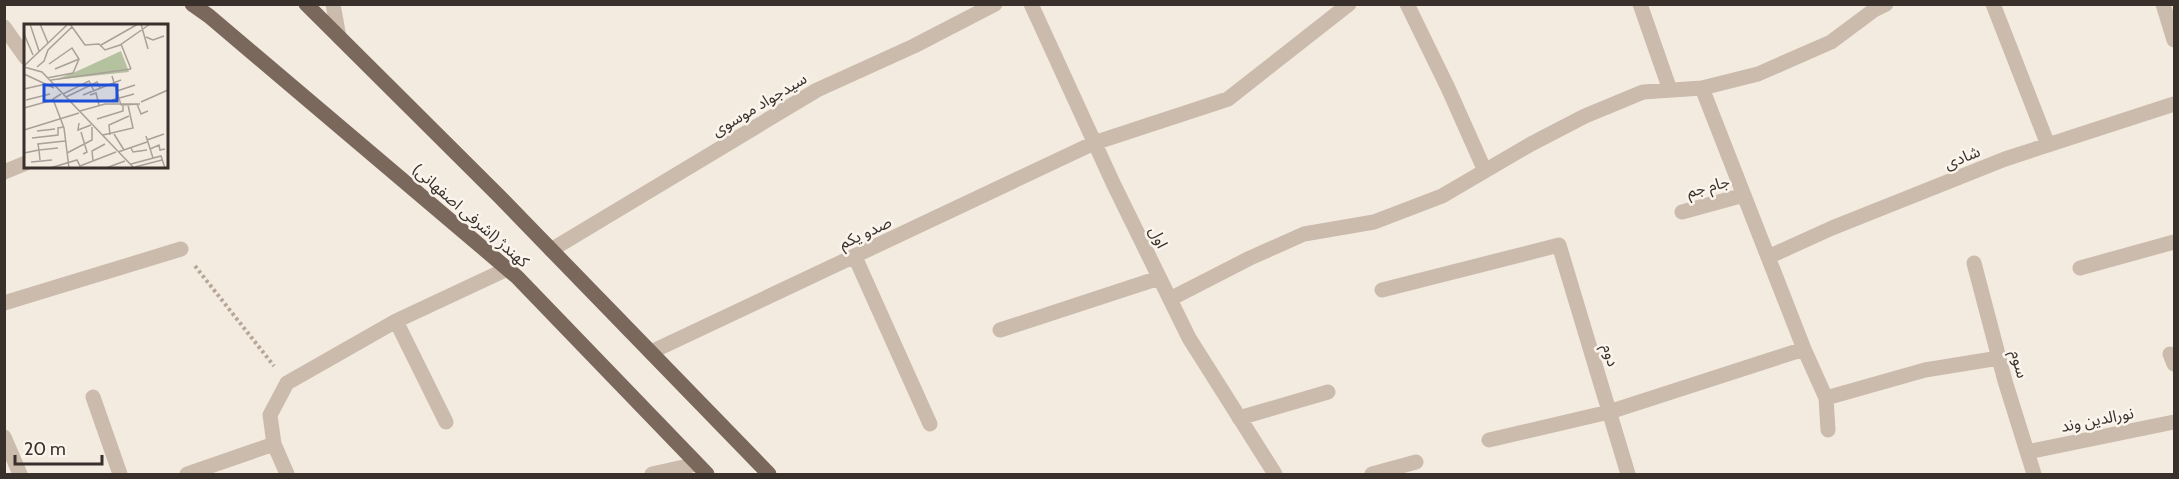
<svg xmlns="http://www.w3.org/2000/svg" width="2179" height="479" font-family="Cabin,'Noto Sans Arabic',sans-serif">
	<rect width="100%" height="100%" fill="#f3ebe0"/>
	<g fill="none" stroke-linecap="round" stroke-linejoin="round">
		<path stroke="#b7a696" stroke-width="4" stroke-dasharray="3 3" stroke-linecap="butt" d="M 195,266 L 274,366"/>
		<path stroke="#cbbbac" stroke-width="15" d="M 1031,4 L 1113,183 L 1189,338 L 1275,474
			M 1407,4 L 1448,88 L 1485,171
			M 1640,4 L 1670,90
			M 1993,4 L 2048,145
			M 2163,4 L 2174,40
			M 4,27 L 26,58
			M 1702,88 L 1804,349 L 1826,398 L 1828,430
			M 4,172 L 26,163
			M 1682,212 L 1744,195
			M 551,250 L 817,90 L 914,46 L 995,4
			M 855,257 L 930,424
			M 1768,257 L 1832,228 L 2005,159 L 2174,104
			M 1974,263 L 2005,381 L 2034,474
			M 2080,268 L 2174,242
			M 1382,290 L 1559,245 L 1628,474
			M 1170,299 L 1250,258 L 1304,234 L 1374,222 L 1442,196 L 1531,144 L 1585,116 L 1643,92 L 1702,88 L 1758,74 L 1831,42 L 1874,10 L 1886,4
			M 4,303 L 181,249
			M 396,321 L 446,422
			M 1000,330 L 1159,278
			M 651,352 L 1094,143 L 1228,99 L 1349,4
			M 2170,354 L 2174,364
			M 93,397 L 120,474
			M 1826,398 L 1925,370 L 1999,358
			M 1239,418 L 1328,392
			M 4,437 L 20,474
			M 1489,440 L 1609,412 L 1804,349
			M 2027,452 L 2174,422
			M 187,474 L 274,444
			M 287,474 L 274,444 L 270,415 L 287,383 L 396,321 L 507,269
			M 652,474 L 697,464
			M 1372,474 L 1416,462"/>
		<path stroke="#cbbbac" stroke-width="15" d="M 333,4 L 339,37"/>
		<path stroke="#7a685c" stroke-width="15" d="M 192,4 L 209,16 L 517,277 L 707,474
			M 306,4 L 498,195 L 769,474"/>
	</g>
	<g text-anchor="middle" stroke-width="5" stroke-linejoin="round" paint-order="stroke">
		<g font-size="16" fill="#39302b" stroke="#faf4ec">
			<text transform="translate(759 104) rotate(-31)" y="6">سیدجواد موسوی</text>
			<text transform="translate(1962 157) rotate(-22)" y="6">شادی</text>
			<text transform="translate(1708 186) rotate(-15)" y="6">جام جم</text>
			<text transform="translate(471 215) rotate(41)" y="6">کهندژ (اشرفی اصفهانی)</text>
			<text transform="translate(865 232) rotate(-25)" y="6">صدو یکم</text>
			<text transform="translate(1159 237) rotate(64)" y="6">اول</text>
			<text transform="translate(1611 355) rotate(73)" y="6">دوم</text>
			<text transform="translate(2020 364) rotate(75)" y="6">سوم</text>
			<text transform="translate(2097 419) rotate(-11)" y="6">نورالدین وند</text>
		</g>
	</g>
	<g transform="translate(24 24)">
		<rect width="144" height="144" fill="#f3ebe0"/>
		<path d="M 97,27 L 105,48 L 30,56 L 49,49 Z" fill="#b5c2a0"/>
		<path fill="none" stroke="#a9a098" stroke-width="1.5" d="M 6,0 L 15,27M 16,0 L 24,19M 46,0 L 61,21 L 75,20 L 81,26 L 96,21 L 126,0M 117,0 L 124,25M 0,10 L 9,31M 122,13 L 129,16 L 140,12M 97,20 L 107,45M 77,21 L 114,0M 0,42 L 44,0M 0,43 L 18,48 L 110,144M 13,43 L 20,37 L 24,26 L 48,3M 31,45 L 55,35M 0,50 L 30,64M 88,52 L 97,81M 23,54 L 49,49 L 55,35 L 48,24 L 25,40M 27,56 L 107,45M 0,65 L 22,60M 93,67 L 111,61M 37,70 L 29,75 L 40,104 L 45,144M 39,70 L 65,57 L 70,67M 59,71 L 97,56M 66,71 L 72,69 L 75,81M 42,73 L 73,58 L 76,64M 2,76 L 26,70M 88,76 L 110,70M 117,78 L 144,66M 113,80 L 117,90 L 124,87M 97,81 L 116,80M 0,84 L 29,76M 56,87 L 81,80 L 116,80M 73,95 L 99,87 L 99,82M 55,99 L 54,106 L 67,101M 0,106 L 55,89M 13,107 L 31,105M 57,108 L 63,128 L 59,130M 90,110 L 100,126M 79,111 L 109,104 L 104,81M 86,111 L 85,101 L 105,92M 122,112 L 129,134M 8,114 L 34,111 L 34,104 L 40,103M 123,116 L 140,110M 34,124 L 15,126 L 14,120 L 41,117M 107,124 L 109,128 L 123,126M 126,125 L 135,121 L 136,126 L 141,125M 94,128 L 123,118M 0,129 L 15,126 L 16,136M 43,129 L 68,116 L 68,103M 69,137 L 68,127 L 81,120M 7,138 L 28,136M 107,140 L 137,132 L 141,144M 111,143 L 138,136M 26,144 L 53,136 L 56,142 L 92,128M 82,144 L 101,137"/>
		<path fill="#1d4ed8" fill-opacity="0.15" stroke="#1d4ed8" stroke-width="3" d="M 20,61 L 93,61 L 93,77 L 20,77 Z"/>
		<rect width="144" height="144" fill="none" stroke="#39302b" stroke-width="3"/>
	</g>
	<rect width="2179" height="479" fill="none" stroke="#39302b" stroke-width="12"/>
	<path d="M15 455v9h87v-9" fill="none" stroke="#39302b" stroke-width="3"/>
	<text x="24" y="455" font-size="18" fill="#39302b" stroke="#faf4ec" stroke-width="4.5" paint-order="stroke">20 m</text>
</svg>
